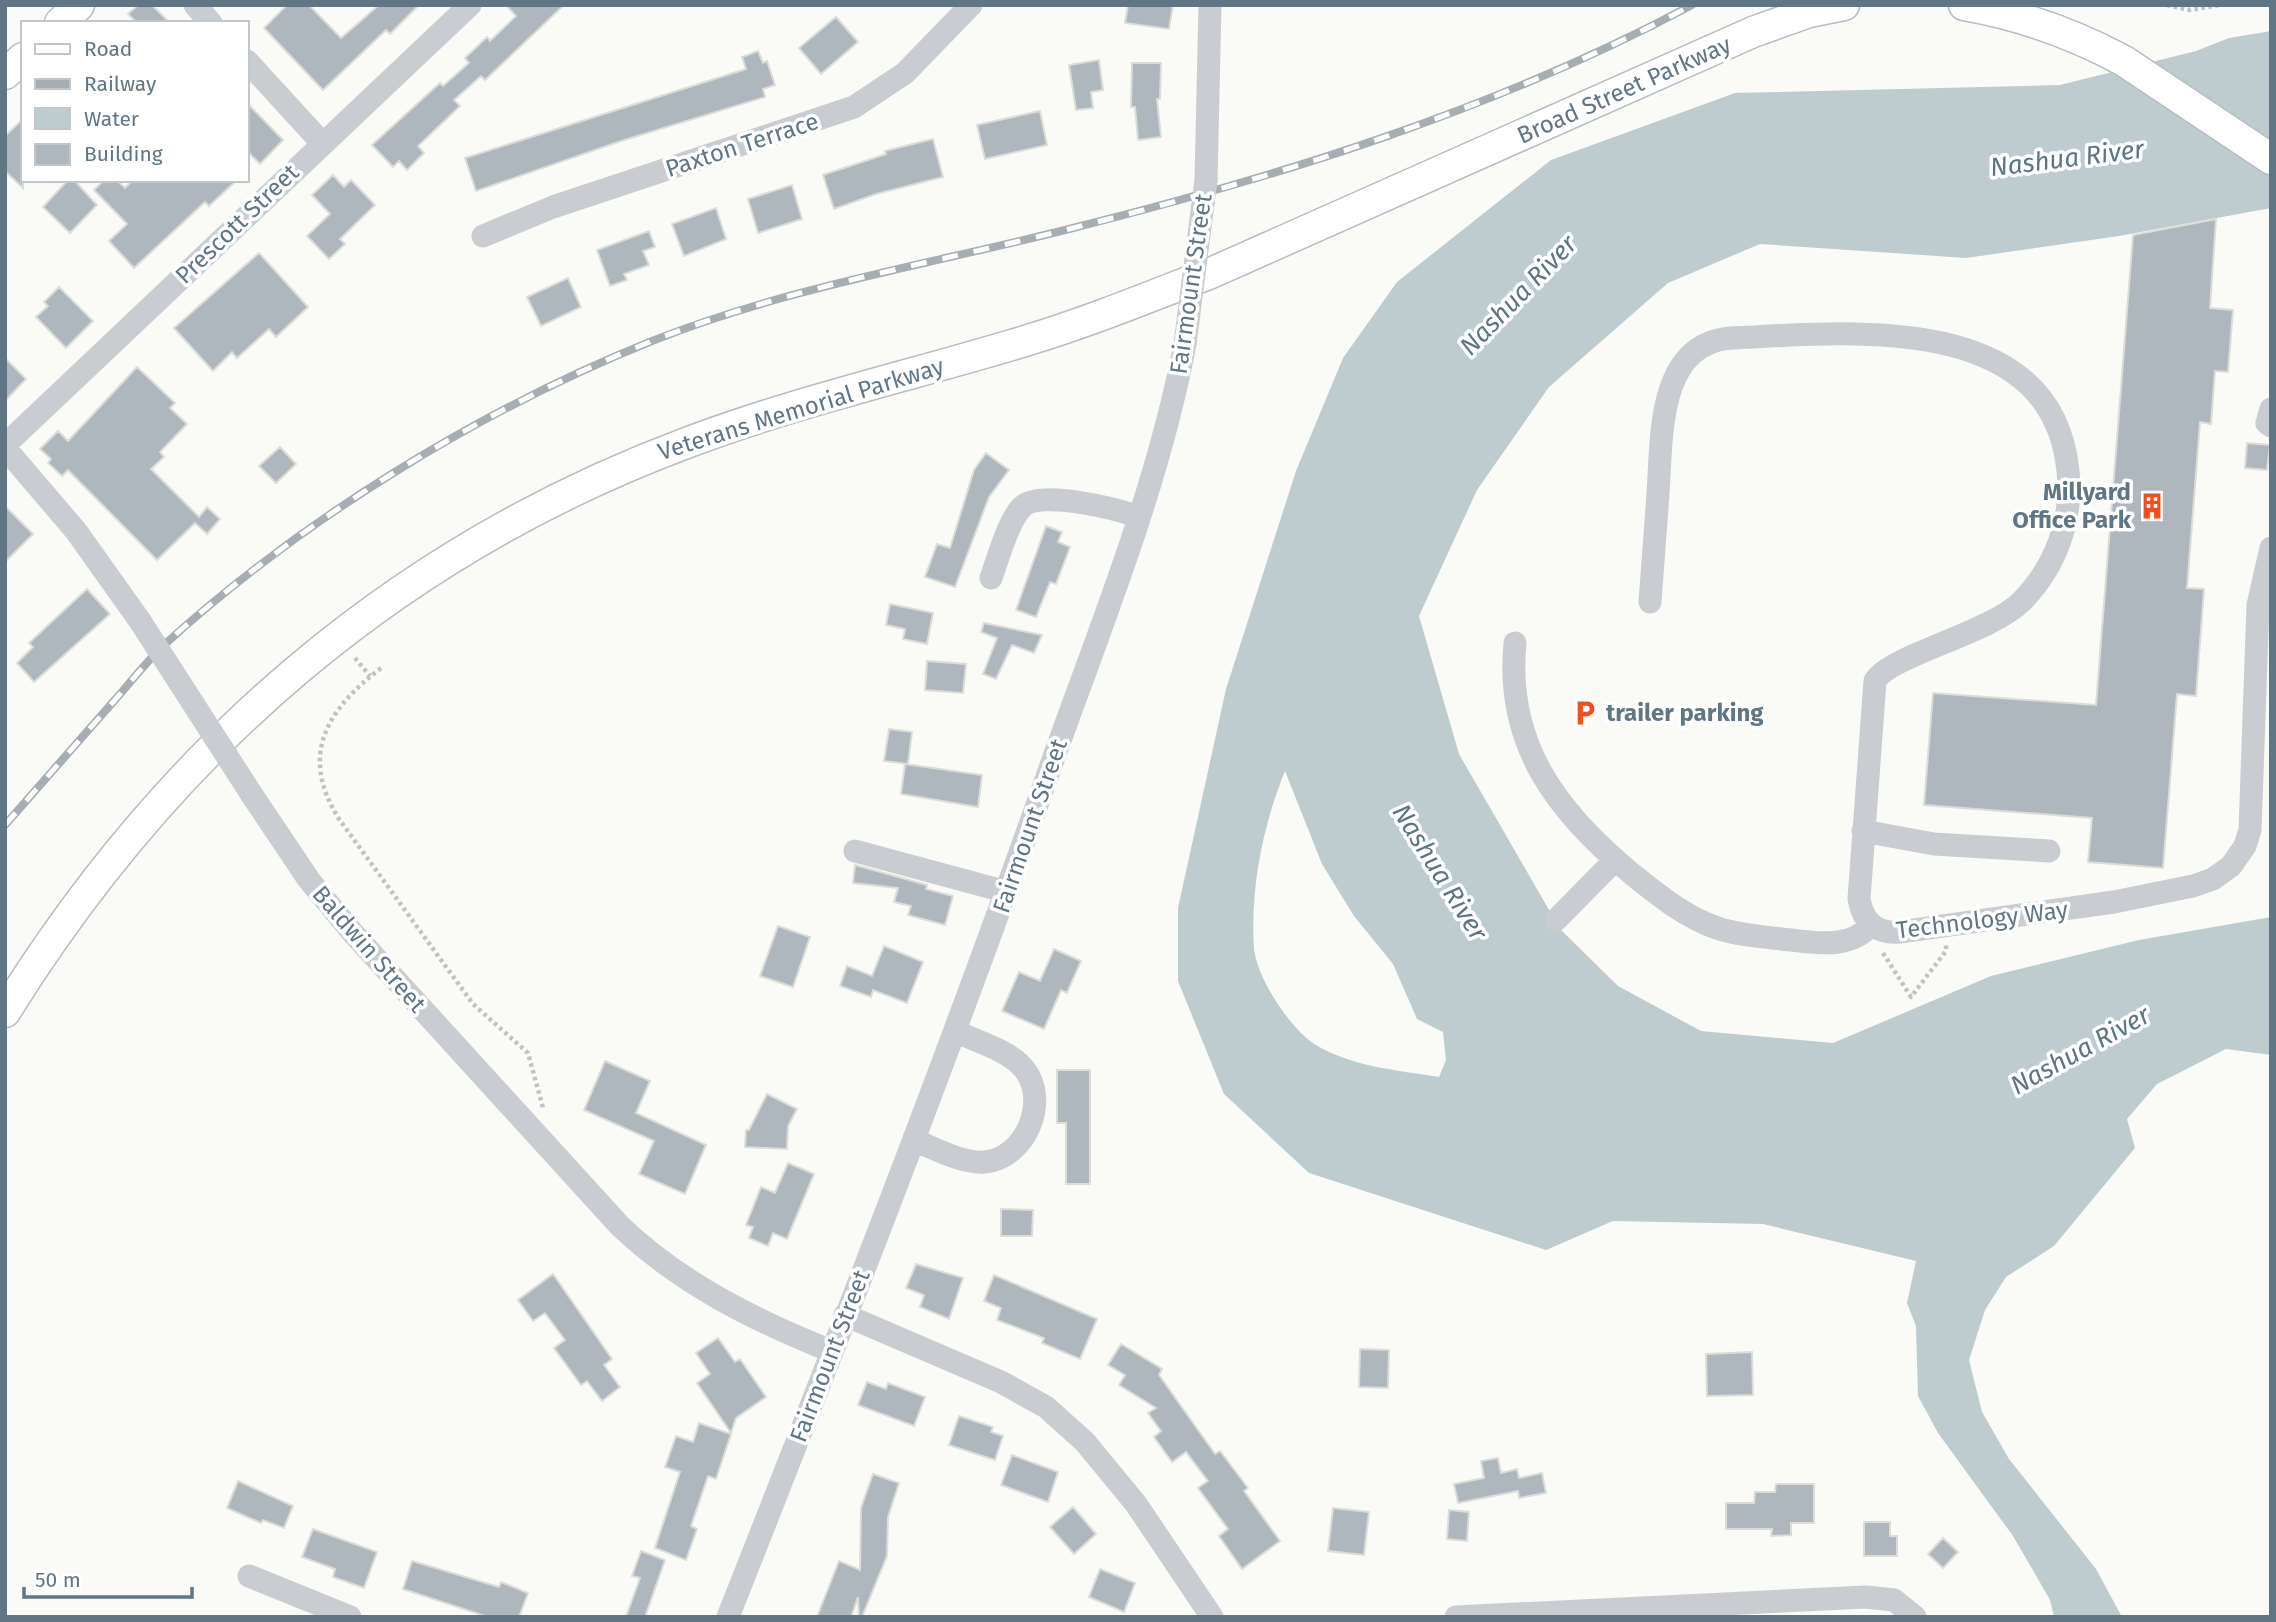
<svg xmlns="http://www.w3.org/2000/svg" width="2276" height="1622" font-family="'Fira Sans',sans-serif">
	<rect width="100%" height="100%" fill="#fafaf7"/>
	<path fill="#beccd0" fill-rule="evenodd" d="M 2271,31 L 2271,208 L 2119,236 L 1966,258 L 1760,244 L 1668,283 L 1549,387 L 1477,490 L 1419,616 L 1459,754 L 1560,929 L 1618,986 L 1701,1031 L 1833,1043 L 1991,976 L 2139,940 L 2271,917 L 2271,1055 L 2226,1049 L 2157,1084 L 2127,1119 L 2135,1148 L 2054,1246 L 2006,1277 L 1985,1310 L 1969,1360 L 1982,1412 L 2009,1459 L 2096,1569 L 2122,1617 L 2054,1617 L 2050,1600 L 2013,1536 L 1938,1433 L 1918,1396 L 1916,1326 L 1907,1303 L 1916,1261 L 1763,1224 L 1613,1221 L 1546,1250 L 1309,1173 L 1224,1094 L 1178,981 L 1178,908 L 1226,689 L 1296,471 L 1343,358 L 1397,282 L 1551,160 L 1735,93 L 2060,85 L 2196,51 L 2229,38 ZM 1285,771 L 1322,864 L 1354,916 L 1393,964 L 1417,1019 L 1443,1032 L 1446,1060 L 1439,1077 C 1397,1070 1353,1067 1316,1045 C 1291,1030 1256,977 1254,948 C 1250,888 1263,825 1285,771 Z"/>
	<path fill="#adb7bd" stroke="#dcdcd9" stroke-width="2" d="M 138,5 L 152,5 L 170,23 L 137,23 L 128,14 Z
		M 287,5 L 309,5 L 341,38 L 379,5 L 419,5 L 390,34 L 386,30 L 323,90 L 264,28 Z
		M 506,5 L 564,5 L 485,80 L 481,76 L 454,100 L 460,106 L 418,146 L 424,153 L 407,170 L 399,161 L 393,167 L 372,145 L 440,83 L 443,86 L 469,63 L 465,58 L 487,37 L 490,41 L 516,16 Z
		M 1128,5 L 1173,5 L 1169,29 L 1125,23 Z
		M 836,17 L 858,42 L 821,74 L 799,48 Z
		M 758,51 L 763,63 L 767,61 L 775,85 L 763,89 L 765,97 L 621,141 L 476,191 L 465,158 L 746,69 L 742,57 Z
		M 1099,60 L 1103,90 L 1091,92 L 1093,108 L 1076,110 L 1069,65 Z
		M 1132,63 L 1161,63 L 1160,99 L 1157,99 L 1161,137 L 1138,140 L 1135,107 L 1131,107 Z
		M 247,103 L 283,140 L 260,164 L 247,151 Z
		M 1040,111 L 1047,145 L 985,159 L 977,125 Z
		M 23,119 L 23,188 L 5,171 L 5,136 Z
		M 933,139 L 943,177 L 876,194 L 834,209 L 823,175 L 886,154 L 885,151 Z
		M 333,175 L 344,187 L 351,180 L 375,205 L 340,239 L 345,244 L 329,259 L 307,236 L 330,214 L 312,195 Z
		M 68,180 L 74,180 L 97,205 L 70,233 L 43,207 Z
		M 104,180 L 117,180 L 125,188 L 133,180 L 237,180 L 209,206 L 205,202 L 134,268 L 109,241 L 127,224 L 94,190 Z
		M 792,185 L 802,219 L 758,233 L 748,199 Z
		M 716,208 L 726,239 L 684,256 L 672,224 Z
		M 2216,219 L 2210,308 L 2233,310 L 2228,372 L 2215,371 L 2211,424 L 2200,422 L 2187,588 L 2204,589 L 2196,696 L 2177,694 L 2163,868 L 2088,862 L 2092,818 L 1924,805 L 1933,693 L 2096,705 L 2133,235 Z
		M 649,231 L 655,247 L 643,251 L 649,265 L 624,274 L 627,280 L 610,286 L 597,250 Z
		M 259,253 L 308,307 L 276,337 L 269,329 L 237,358 L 232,352 L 213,371 L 174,328 Z
		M 568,278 L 581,307 L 541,326 L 527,297 Z
		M 59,287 L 93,321 L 66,348 L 36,317 L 48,306 L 44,302 Z
		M 5,358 L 26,379 L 5,401 Z
		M 137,367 L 175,403 L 170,408 L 187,424 L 160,452 L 164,457 L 151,469 L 199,517 L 207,507 L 220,519 L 207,534 L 195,523 L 157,560 L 68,470 L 62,476 L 48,463 L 51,459 L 40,449 L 58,431 L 68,441 Z
		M 2247,443 L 2270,445 L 2267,470 L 2245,468 Z
		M 280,447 L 296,464 L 276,483 L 259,466 Z
		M 986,453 L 1009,470 L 989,497 L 955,587 L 925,577 L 937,544 L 950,548 L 974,470 Z
		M 5,506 L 33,534 L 5,562 Z
		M 1046,526 L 1062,532 L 1058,542 L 1070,547 L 1056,584 L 1050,582 L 1036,617 L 1016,610 Z
		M 87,589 L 110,614 L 34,682 L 17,663 L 33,647 L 29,643 Z
		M 890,604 L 933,613 L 927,644 L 903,639 L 905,629 L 886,625 Z
		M 984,623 L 1008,628 L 1042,635 L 1034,653 L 1012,645 L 996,679 L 983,674 L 997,638 L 981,632 Z
		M 927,661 L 966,664 L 963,693 L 925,690 Z
		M 889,729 L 912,732 L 908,764 L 884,761 Z
		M 905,764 L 982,775 L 978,807 L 901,794 Z
		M 855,865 L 927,885 L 926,889 L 953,896 L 945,925 L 908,915 L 911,906 L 894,902 L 898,888 L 853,883 Z
		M 778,926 L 810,937 L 793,987 L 760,976 Z
		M 884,946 L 923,962 L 907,1003 L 873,990 L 871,997 L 840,986 L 847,966 L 872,976 Z
		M 1054,949 L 1081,961 L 1067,993 L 1061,990 L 1044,1029 L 1002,1011 L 1019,972 L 1040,981 Z
		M 605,1061 L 650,1081 L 636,1113 L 706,1145 L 685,1194 L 639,1174 L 654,1141 L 584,1110 Z
		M 1057,1070 L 1090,1070 L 1090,1184 L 1066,1184 L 1066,1123 L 1057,1123 Z
		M 767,1094 L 797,1109 L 788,1126 L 787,1149 L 745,1147 L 746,1130 L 749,1130 Z
		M 788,1163 L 814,1174 L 787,1239 L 773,1233 L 768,1246 L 749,1238 L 753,1227 L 746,1225 L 761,1187 L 775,1193 Z
		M 1001,1209 L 1033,1210 L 1032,1236 L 1001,1236 Z
		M 916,1264 L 963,1278 L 949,1319 L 920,1307 L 924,1295 L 906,1288 Z
		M 553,1274 L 612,1359 L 604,1365 L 620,1387 L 602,1401 L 587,1381 L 581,1385 L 554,1348 L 565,1340 L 545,1313 L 533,1321 L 518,1300 Z
		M 994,1275 L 1097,1319 L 1080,1359 L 1042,1343 L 1044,1338 L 997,1320 L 1001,1308 L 984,1301 Z
		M 718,1338 L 735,1362 L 740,1359 L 766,1397 L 736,1418 L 731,1433 L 697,1383 L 710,1374 L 696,1353 Z
		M 1121,1344 L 1162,1369 L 1159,1375 L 1215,1454 L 1220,1451 L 1248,1488 L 1244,1491 L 1280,1541 L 1242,1569 L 1219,1536 L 1228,1529 L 1198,1488 L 1208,1481 L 1186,1452 L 1172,1462 L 1154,1437 L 1161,1431 L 1148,1413 L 1156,1408 L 1119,1385 L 1125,1375 L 1108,1365 Z
		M 1360,1349 L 1389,1350 L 1388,1388 L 1359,1387 Z
		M 1752,1352 L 1753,1395 L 1707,1396 L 1706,1354 Z
		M 867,1382 L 886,1389 L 888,1383 L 925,1397 L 914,1426 L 858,1405 Z
		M 959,1416 L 993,1427 L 991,1432 L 1003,1436 L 995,1460 L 949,1445 Z
		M 699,1423 L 731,1434 L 716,1479 L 708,1476 L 691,1526 L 697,1529 L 686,1560 L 655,1548 L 680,1472 L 665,1467 L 676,1436 L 693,1442 Z
		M 1012,1455 L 1058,1472 L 1048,1502 L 1001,1485 Z
		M 1498,1458 L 1501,1473 L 1517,1469 L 1519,1478 L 1542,1473 L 1546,1493 L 1519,1498 L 1518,1491 L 1458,1503 L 1454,1484 L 1484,1478 L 1481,1461 Z
		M 873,1474 L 899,1483 L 888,1517 L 887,1556 L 862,1617 L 859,1617 L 858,1597 L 851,1617 L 817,1617 L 839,1561 L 860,1570 L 861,1508 Z
		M 238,1481 L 293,1506 L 284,1528 L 263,1520 L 261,1523 L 227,1508 Z
		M 1776,1484 L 1814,1484 L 1814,1523 L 1791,1523 L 1791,1535 L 1771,1536 L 1772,1529 L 1726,1529 L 1726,1503 L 1754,1503 L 1755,1492 L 1775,1492 Z
		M 1073,1507 L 1096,1534 L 1074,1554 L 1050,1527 Z
		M 1333,1508 L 1369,1512 L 1364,1555 L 1328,1551 Z
		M 1449,1510 L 1469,1512 L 1467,1541 L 1447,1539 Z
		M 1864,1522 L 1890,1522 L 1890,1536 L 1897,1536 L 1897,1556 L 1864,1556 Z
		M 313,1529 L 377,1552 L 364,1588 L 333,1577 L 335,1569 L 302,1557 Z
		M 1943,1538 L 1958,1552 L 1943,1568 L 1928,1554 Z
		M 641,1551 L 665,1560 L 645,1617 L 626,1617 L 640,1578 L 632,1576 Z
		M 412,1561 L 499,1587 L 501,1582 L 528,1593 L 519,1617 L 488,1617 L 403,1589 Z
		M 1100,1569 L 1135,1583 L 1124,1612 L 1089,1597 Z"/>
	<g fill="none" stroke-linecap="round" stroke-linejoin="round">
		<g stroke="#b7bdc1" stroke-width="33">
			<path id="major" d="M 1964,5 C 2021,15 2074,34 2124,61 L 2271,159
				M 60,23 L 79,5
				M 5,74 L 23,58
				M 5,1012 C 169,748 396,551 689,442 C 798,401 913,375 1025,341 C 1088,322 1149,297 1211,273 L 1753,32 L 1809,12 L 1844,5"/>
		</g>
		<path stroke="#c0c3c5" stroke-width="4.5" stroke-dasharray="3.5 3.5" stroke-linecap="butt" d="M 2167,5 L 2190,10 L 2220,5
			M 355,658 L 370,676
			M 381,668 C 328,709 298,754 339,819 L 473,1004 L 528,1053 L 543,1108
			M 1883,953 L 1911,997 L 1946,951 L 1946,945"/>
		<path stroke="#c9cdd1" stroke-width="23" d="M 195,5 L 211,23
			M 247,61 L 322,143
			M 1206,180 L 1210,5
			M 483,236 L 553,207 L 854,107 L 905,73 L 971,5
			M 2271,409 L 2267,423 L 2271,426
			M 5,445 L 470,5
			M 5,448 L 76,531 L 140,621
			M 991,578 C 998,559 1008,521 1022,507 C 1039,489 1117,509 1139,517
			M 1650,602 C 1653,566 1655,530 1658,494 C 1662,440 1656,344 1731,338 C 1846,333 2052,309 2068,471 C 2073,520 2056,566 2022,601 C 1991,633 1888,656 1875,681 L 1859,899 C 1863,922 1876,934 1900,932 L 2114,902 L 2193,886 L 2213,879 L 2231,866 L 2245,846 L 2250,830 L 2258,605 L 2271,548
			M 1515,643 C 1505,744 1557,812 1632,874 C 1658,895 1685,917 1717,928 C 1741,936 1766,937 1791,940 C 1819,943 1850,949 1871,925
			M 252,795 L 309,880 L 352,932 L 620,1226 C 681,1284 754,1320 831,1351
			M 1863,831 L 1934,844 L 2049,851
			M 855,851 L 1007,892
			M 1556,920 L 1615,860
			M 914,1140 C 934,1148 963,1164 985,1162 C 1026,1158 1049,1101 1025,1070 C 1010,1050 977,1042 955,1031
			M 845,1315 L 1001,1382 L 1046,1407 L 1085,1442 L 1136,1504 L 1212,1617
			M 249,1576 L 350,1617
			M 728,1617 C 839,1336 949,1055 1049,771 C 1099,630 1157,491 1185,344
			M 1456,1617 L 1866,1597 L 1894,1600 L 1915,1617"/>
		<use href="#major" stroke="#fff" stroke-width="30"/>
		<g stroke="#a6aeb4" stroke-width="8">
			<path id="rail" d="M 5,825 C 41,784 77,743 113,702 C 130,683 146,662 164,645 C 301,520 480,410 652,341 C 785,288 930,264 1069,229 C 1282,176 1497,109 1692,5"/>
		</g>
		<use href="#rail" stroke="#fff" stroke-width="5" stroke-dasharray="16" stroke-linecap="butt"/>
		<path stroke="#c9cdd1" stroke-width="23" d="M 1185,344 L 1206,180
			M 140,621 L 252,795"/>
	</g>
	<defs>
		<g id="building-bare" transform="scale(2.1)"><path d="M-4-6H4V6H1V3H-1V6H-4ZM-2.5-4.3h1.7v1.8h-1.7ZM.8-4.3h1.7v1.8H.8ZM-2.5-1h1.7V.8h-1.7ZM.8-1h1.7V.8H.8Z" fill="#f54d1c" stroke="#fff" stroke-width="2.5" paint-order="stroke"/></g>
		<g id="parking-bare" transform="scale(2.1)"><path d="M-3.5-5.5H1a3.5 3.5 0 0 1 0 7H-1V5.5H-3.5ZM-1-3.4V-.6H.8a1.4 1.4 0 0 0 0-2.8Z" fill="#f54d1c" stroke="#fff" stroke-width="2.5" paint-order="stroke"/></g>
	</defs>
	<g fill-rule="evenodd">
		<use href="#building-bare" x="2152" y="506"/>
		<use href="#parking-bare" x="1585" y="713"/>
	</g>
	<g text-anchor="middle" stroke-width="7" stroke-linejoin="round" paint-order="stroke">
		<g font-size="24" fill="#617685" stroke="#fff">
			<text transform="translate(1624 90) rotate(-24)" y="8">Broad Street Parkway</text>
			<text transform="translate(742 145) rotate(-18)" y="8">Paxton Terrace</text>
			<text transform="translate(237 224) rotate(-44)" y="8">Prescott Street</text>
			<text transform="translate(1191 284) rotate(-82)" y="8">Fairmount Street</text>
			<text transform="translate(801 409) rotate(-17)" y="8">Veterans Memorial Parkway</text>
			<text transform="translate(1030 826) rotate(-71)" y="8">Fairmount Street</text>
			<text transform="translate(1982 920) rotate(-7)" y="8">Technology Way</text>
			<text transform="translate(369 949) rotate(49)" y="8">Baldwin Street</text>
			<text transform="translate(830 1356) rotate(-69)" y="8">Fairmount Street</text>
		</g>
		<g font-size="24" font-weight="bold" fill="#617685" stroke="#fff" text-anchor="end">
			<text x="2131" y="500">Millyard<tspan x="2131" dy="28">Office Park</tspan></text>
			<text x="1606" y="721" text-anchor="start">trailer parking</text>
		</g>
		<g font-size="26" font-style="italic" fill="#5d767e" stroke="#fff">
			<text transform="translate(2067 158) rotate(-7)" y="9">Nashua River</text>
			<text transform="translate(1518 295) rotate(-46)" y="9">Nashua River</text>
			<text transform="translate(1440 872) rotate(58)" y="9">Nashua River</text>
			<text transform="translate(2080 1050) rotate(-29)" y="9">Nashua River</text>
		</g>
	</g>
	<rect width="2276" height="1622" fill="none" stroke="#617685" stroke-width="14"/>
	<rect x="21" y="21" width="228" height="161" fill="#ffffff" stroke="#c0c8ce" stroke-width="2"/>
	<rect x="35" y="44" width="35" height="10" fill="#ffffff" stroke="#c0c8ce" stroke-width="2"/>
	<text x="84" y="56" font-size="21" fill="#617685">Road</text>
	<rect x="35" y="79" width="35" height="10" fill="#a6aeb4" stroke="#c0c8ce" stroke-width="2"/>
	<text x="84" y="91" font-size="21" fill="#617685">Railway</text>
	<rect x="35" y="108" width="35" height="21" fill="#beccd0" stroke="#c0c8ce" stroke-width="2"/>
	<text x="84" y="126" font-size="21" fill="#617685">Water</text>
	<rect x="35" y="144" width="35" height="21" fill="#adb7bd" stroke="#c0c8ce" stroke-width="2"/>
	<text x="84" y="161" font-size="21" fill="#617685">Building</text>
	<path d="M24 1587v10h168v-10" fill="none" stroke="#617685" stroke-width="3.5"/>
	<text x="35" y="1587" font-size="21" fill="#617685" stroke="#ffffff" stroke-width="5" paint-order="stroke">50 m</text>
</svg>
